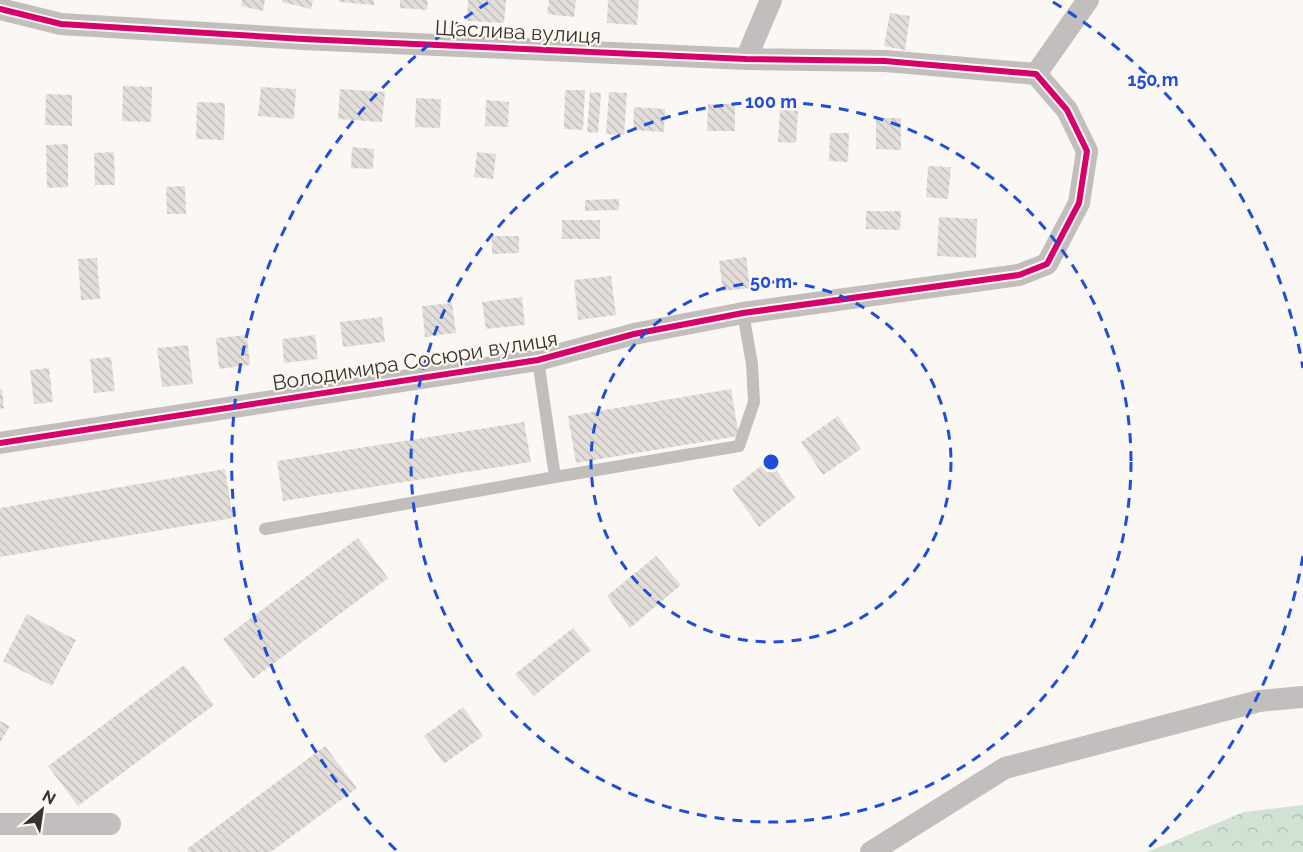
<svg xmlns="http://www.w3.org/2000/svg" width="1303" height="852" font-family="Raleway,sans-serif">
	<defs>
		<pattern id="forest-crowns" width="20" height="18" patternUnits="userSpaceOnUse" patternTransform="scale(1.5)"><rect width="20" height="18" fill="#d0e2d3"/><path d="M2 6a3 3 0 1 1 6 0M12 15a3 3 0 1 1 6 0" fill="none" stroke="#b3c2b5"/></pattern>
		<pattern id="building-back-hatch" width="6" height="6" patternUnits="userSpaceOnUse" patternTransform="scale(1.5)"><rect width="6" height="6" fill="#e3ded9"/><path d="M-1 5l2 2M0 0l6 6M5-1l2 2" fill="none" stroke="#c4bfbb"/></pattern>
	</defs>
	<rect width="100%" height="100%" fill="#faf7f4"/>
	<path fill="url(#forest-crowns)" d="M 1303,805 L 1303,852 L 1147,852 L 1244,812 Z"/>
	<path fill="url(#building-back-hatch)" d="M 242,0 L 265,0 L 263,11 L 241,6 Z
		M 282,0 L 313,0 L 311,9 L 282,2 Z
		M 339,0 L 374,0 L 374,5 L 339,2 Z
		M 400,0 L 428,0 L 427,10 L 400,8 Z
		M 468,0 L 506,0 L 504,23 L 467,21 Z
		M 549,0 L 576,0 L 574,17 L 547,14 Z
		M 608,0 L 639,0 L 637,25 L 607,23 Z
		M 890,13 L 910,16 L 905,50 L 884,46 Z
		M 123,86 L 152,87 L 151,122 L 122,121 Z
		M 261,87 L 296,89 L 294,119 L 258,116 Z
		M 340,89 L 385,92 L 382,122 L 338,119 Z
		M 565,90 L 585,90 L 583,130 L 564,129 Z
		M 590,92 L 601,93 L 598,133 L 587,132 Z
		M 609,92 L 627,93 L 624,135 L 606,134 Z
		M 46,94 L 72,95 L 72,126 L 45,125 Z
		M 416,98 L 441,99 L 440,128 L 415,127 Z
		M 486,100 L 509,102 L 508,127 L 485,126 Z
		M 197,102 L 225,103 L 224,140 L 196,139 Z
		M 708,104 L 735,104 L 735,131 L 707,131 Z
		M 634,107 L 665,109 L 664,132 L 633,130 Z
		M 780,110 L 798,111 L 796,143 L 778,142 Z
		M 876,118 L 901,118 L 901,150 L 876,149 Z
		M 830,133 L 849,133 L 848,162 L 829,161 Z
		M 68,144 L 68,187 L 47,188 L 46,145 Z
		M 352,147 L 374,149 L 373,169 L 351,168 Z
		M 114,152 L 115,185 L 95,185 L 94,153 Z
		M 477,152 L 496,154 L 493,179 L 474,177 Z
		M 928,166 L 951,167 L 948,199 L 926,197 Z
		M 185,186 L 186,214 L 167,214 L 166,187 Z
		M 619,199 L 619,210 L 585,211 L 585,200 Z
		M 866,211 L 901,211 L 900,230 L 866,229 Z
		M 939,217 L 977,219 L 976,258 L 937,256 Z
		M 562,220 L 600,220 L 600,239 L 562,239 Z
		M 492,236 L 519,236 L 519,253 L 492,254 Z
		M 746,257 L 750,288 L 723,291 L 719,261 Z
		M 97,258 L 100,299 L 81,300 L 78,259 Z
		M 611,276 L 616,315 L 578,320 L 574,280 Z
		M 522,297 L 525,325 L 486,329 L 482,302 Z
		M 452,303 L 456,333 L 425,337 L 422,306 Z
		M 382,317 L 385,342 L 343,347 L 340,322 Z
		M 247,335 L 250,365 L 219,369 L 216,338 Z
		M 315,335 L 318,359 L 284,363 L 282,339 Z
		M 188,345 L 193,384 L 162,387 L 157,348 Z
		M 111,357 L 115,391 L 94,393 L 90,359 Z
		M 49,368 L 53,402 L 34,404 L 30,370 Z
		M 0,389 L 2,389 L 4,408 L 0,409 Z
		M 731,389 L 739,436 L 576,463 L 568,416 Z
		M 838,416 L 861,449 L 823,475 L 801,442 Z
		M 524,422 L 531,462 L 283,501 L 277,461 Z
		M 769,459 L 795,498 L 759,527 L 732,489 Z
		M 225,469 L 233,518 L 0,557 L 0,508 Z
		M 358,538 L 388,578 L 253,679 L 223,639 Z
		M 656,556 L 681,585 L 630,628 L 607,596 Z
		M 27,614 L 76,640 L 52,686 L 3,661 Z
		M 573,628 L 591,650 L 534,696 L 515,674 Z
		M 184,665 L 214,705 L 78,806 L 48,766 Z
		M 463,707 L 483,736 L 444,764 L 424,736 Z
		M 0,721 L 10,726 L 0,743 Z
		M 325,746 L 357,788 L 271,852 L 189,852 L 187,849 Z"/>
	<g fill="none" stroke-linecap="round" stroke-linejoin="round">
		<path stroke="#c1bebd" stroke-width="12" d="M 555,477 L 739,446 L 754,402 L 752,364 L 743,313
			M 265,529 L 555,477 L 538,360"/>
		<path stroke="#c1bebd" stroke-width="22" d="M 0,9 L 61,24 L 303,39 L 746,59 L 885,61 L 1036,74
			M 746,59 L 771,0
			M 1036,74 L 1088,0
			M 0,443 L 538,360 L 634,334 L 743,313 L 1019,275 L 1047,264 L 1079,203 L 1087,151 L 1067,110 L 1036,74
			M 0,824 L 110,824
			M 871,852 L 1005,768 L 1259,701 L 1303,697"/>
		<g stroke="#fdf7f1" stroke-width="10">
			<path id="cycleway" d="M 0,9 L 61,24 L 303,39 L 746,59 L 885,61 L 1036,74 L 1067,110 L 1087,151 L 1079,203 L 1047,264 L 1019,275 L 743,313 L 634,334 L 538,360 L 0,443"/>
		</g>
		<use href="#cycleway" stroke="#d6006c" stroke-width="6"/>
	</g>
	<g fill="none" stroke="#1d4ed8" stroke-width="3" stroke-dasharray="10 8">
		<circle cx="771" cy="462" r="180"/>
		<circle cx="771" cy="462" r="360"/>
		<path d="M1303 556A540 540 0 0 1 1146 850M396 850A540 540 0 0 1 489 2M1053 2A540 540 0 0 1 1303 368"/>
	</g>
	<g text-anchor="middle" stroke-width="4.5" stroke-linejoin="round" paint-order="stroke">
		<g font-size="21" fill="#38332d" stroke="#fdf7f1">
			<text transform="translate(518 32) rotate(3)" y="7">Щаслива вулиця</text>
			<text transform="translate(415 361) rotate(-9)" y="7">Володимира Сосюри вулиця</text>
		</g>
	</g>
	<circle cx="771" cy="462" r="9" fill="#1d4ed8" stroke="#fdf7f1" stroke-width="3"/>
	<g font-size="18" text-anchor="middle" font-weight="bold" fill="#1d4ed8" stroke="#fdf7f1" stroke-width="4.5" stroke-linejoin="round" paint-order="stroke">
		<text x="1153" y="86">150 m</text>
		<text x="771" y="108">100 m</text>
		<text x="771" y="288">50 m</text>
	</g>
	<g transform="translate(42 810) rotate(29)" stroke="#fdf7f1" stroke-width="4.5" paint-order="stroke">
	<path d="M0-4.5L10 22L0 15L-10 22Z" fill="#38332d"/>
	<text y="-9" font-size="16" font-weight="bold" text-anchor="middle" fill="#38332d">N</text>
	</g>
</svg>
